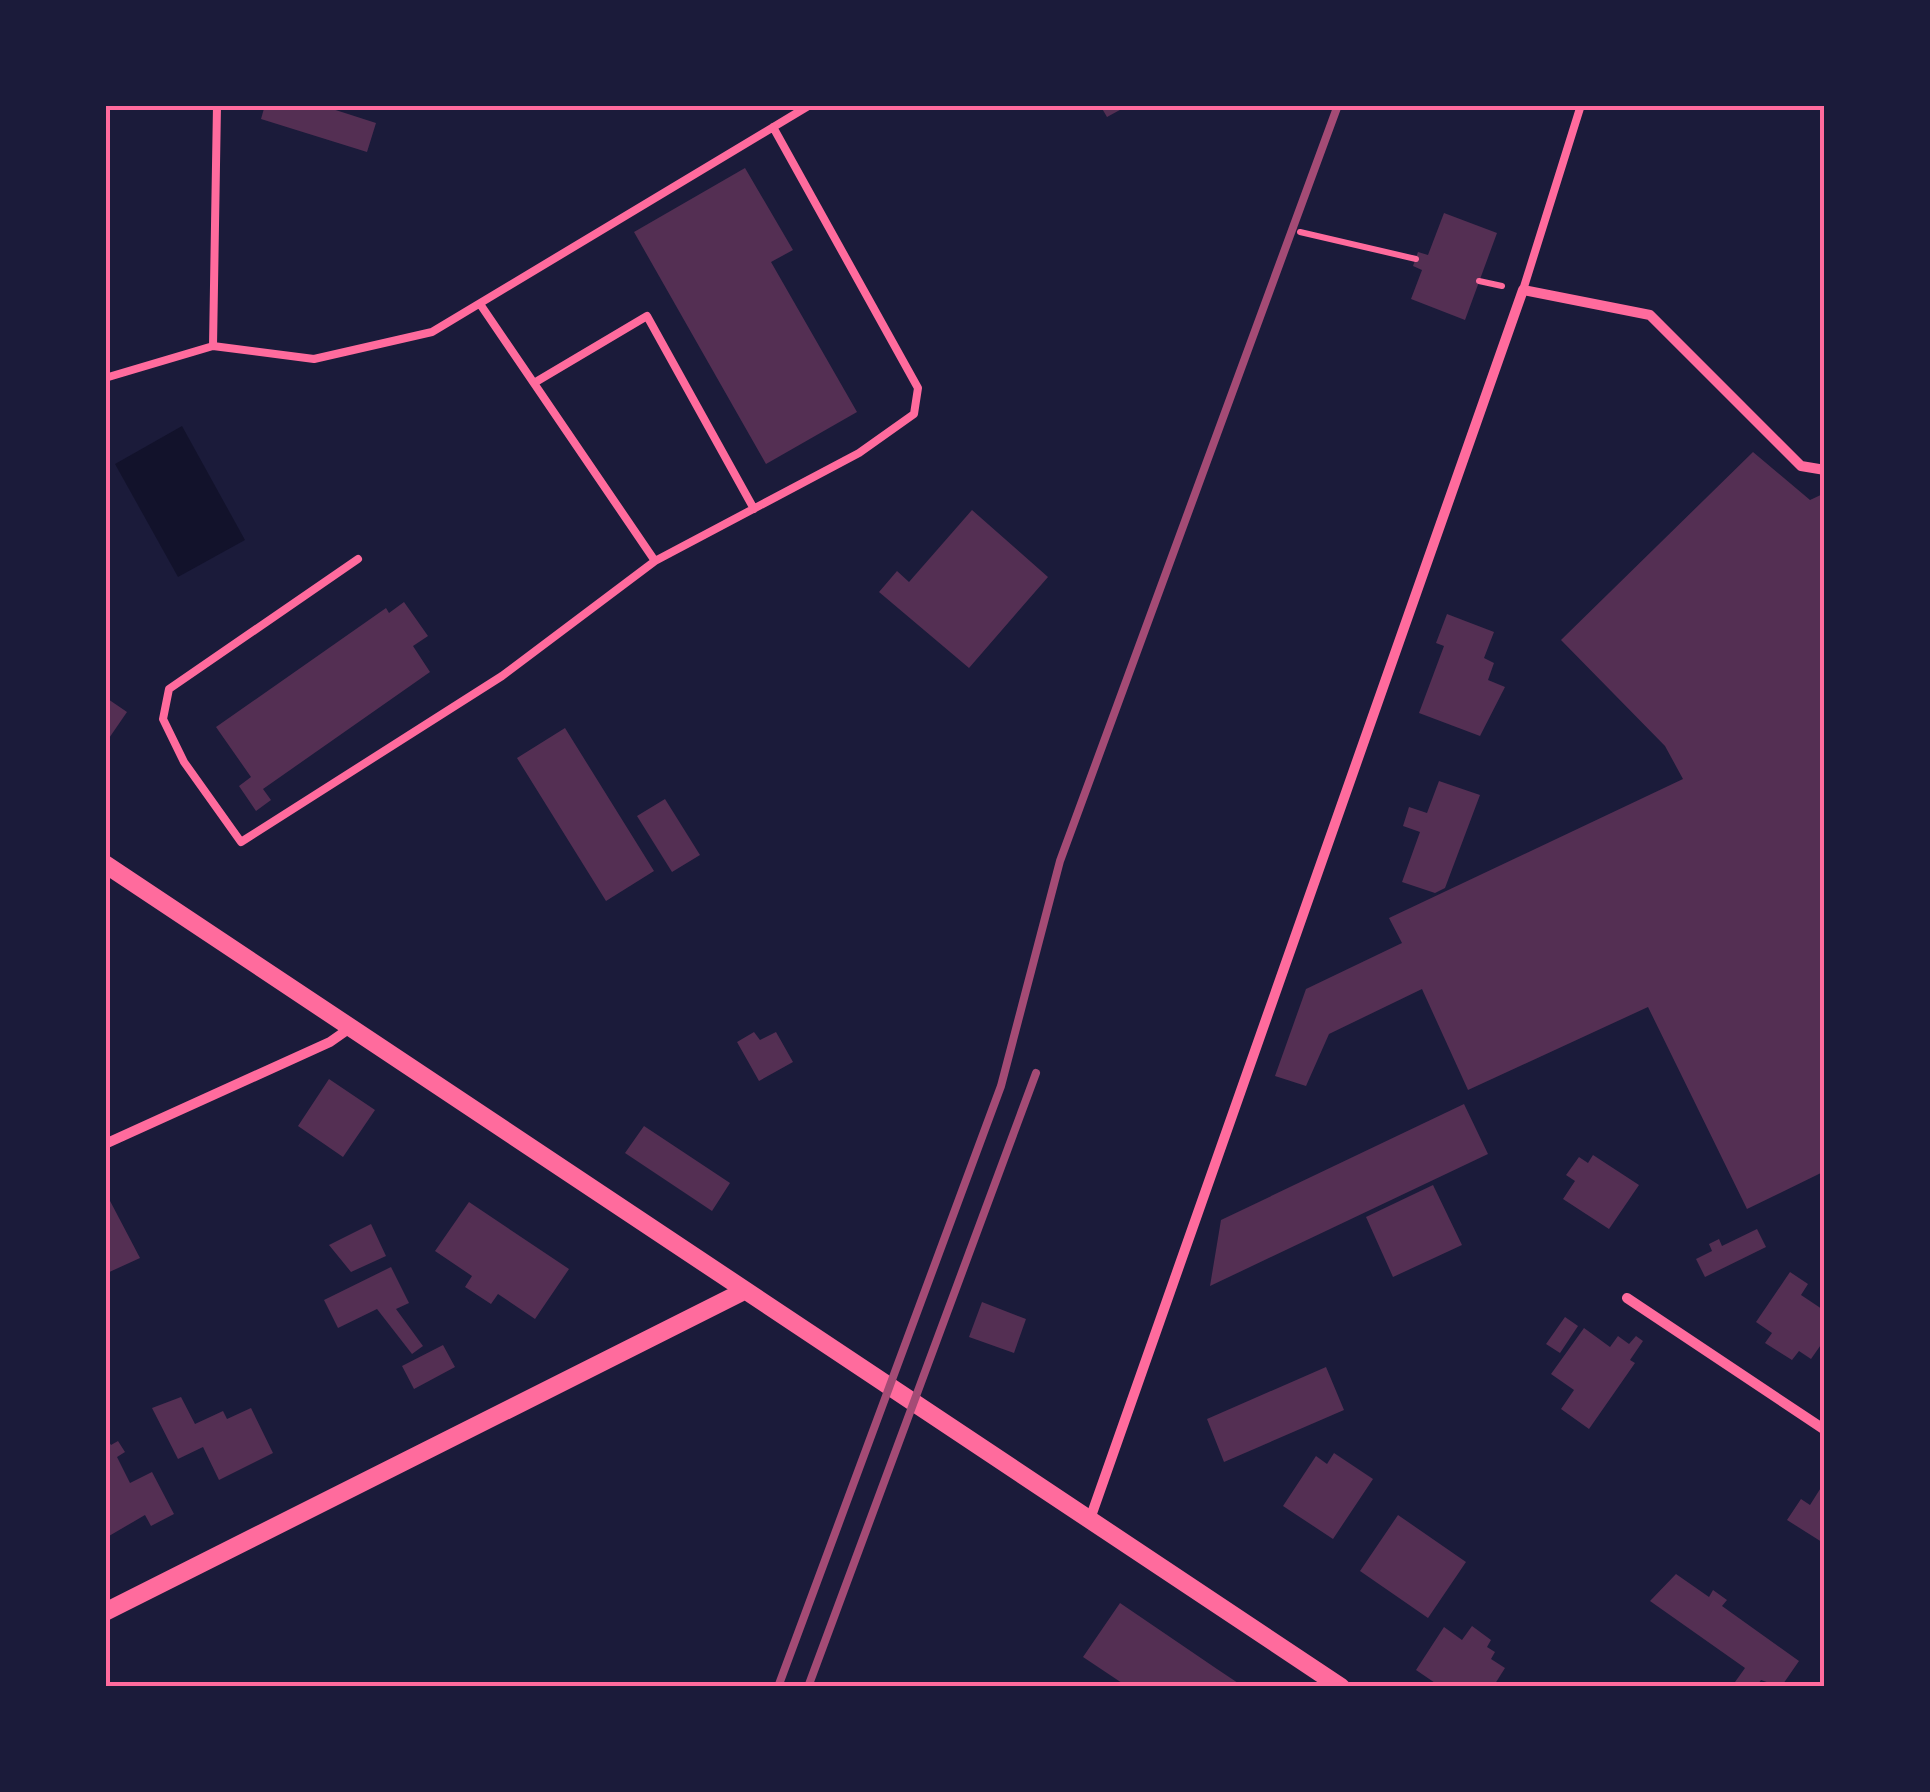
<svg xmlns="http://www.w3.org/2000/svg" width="1930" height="1792" font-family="Helvetica,sans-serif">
	<rect width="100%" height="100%" fill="#1b1b3a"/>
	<path fill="#12122b" d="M 182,426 L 245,540 L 178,577 L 115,464 Z"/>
	<path fill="#542f53" d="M 265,105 L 320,105 L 376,123 L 367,152 L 261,119 Z
		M 1100,105 L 1129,105 L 1107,117 Z
		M 745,168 L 793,250 L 771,262 L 857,412 L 766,464 L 634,232 Z
		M 1444,213 L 1497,233 L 1465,320 L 1411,299 L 1422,270 L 1413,266 L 1418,252 L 1428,255 Z
		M 1753,452 L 1810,500 L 1825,493 L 1825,1171 L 1747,1209 L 1648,1007 L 1468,1090 L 1422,989 L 1329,1034 L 1306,1086 L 1275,1076 L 1306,989 L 1402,943 L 1389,918 L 1683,779 L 1665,746 L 1561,640 Z
		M 972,510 L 1048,577 L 969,668 L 879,592 L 897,571 L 909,582 Z
		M 404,602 L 428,636 L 413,646 L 430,672 L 263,789 L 271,800 L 256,811 L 239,786 L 251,777 L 216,727 L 386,608 L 389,613 Z
		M 1447,614 L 1494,632 L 1484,658 L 1494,663 L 1488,680 L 1505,687 L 1480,736 L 1419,713 L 1444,646 L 1436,643 Z
		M 105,697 L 127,712 L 105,744 Z
		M 565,728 L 654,871 L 606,901 L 517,758 Z
		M 1439,781 L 1480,795 L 1445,888 L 1435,893 L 1402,882 L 1420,832 L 1403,826 L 1409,807 L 1427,813 Z
		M 665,799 L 700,855 L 672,872 L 637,816 Z
		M 754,1032 L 760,1040 L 776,1032 L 793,1062 L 759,1081 L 737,1042 Z
		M 329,1079 L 375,1110 L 343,1157 L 298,1126 Z
		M 1464,1104 L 1488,1154 L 1210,1286 L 1221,1220 Z
		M 644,1126 L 730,1183 L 712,1211 L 625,1153 Z
		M 1593,1155 L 1639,1185 L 1609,1229 L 1563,1199 L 1575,1181 L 1566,1175 L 1579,1157 L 1588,1163 Z
		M 1433,1185 L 1462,1245 L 1393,1277 L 1366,1217 Z
		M 109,1199 L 140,1258 L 105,1274 L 105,1200 Z
		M 469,1202 L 569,1269 L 535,1319 L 498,1294 L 491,1304 L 465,1287 L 472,1276 L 435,1251 Z
		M 371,1224 L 386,1256 L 351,1272 L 329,1245 Z
		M 1757,1229 L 1766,1247 L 1705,1277 L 1696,1259 L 1712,1251 L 1709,1244 L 1719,1239 L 1722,1246 Z
		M 391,1267 L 409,1303 L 396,1309 L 423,1346 L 412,1354 L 377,1309 L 338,1328 L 324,1300 Z
		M 1790,1272 L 1808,1284 L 1801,1295 L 1825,1311 L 1825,1339 L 1811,1359 L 1799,1351 L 1792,1360 L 1765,1343 L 1772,1333 L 1756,1322 Z
		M 982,1302 L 1026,1319 L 1014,1353 L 969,1337 Z
		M 1565,1317 L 1578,1326 L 1560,1353 L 1546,1344 Z
		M 1584,1328 L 1610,1347 L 1618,1336 L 1629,1344 L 1636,1336 L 1643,1341 L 1630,1360 L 1635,1363 L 1589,1429 L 1561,1409 L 1574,1390 L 1551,1374 Z
		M 443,1345 L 455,1367 L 414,1389 L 402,1366 Z
		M 1326,1367 L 1344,1410 L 1224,1462 L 1207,1419 Z
		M 181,1397 L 195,1424 L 223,1411 L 227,1419 L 251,1408 L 273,1453 L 219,1480 L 203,1447 L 178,1459 L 152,1408 Z
		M 105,1435 L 111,1445 L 118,1441 L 125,1452 L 117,1457 L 130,1483 L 152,1472 L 174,1514 L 151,1526 L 145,1515 L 109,1536 Z
		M 1334,1453 L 1373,1479 L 1333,1539 L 1283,1506 L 1316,1456 L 1327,1464 Z
		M 1822,1486 L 1825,1488 L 1825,1544 L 1787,1520 L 1801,1499 L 1810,1505 Z
		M 1398,1515 L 1466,1562 L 1428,1618 L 1360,1571 Z
		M 1676,1574 L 1709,1597 L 1713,1590 L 1727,1600 L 1722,1606 L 1799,1661 L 1781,1687 L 1761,1680 L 1756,1687 L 1742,1687 L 1735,1682 L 1745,1668 L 1650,1601 Z
		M 1120,1603 L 1217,1669 L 1244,1687 L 1128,1687 L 1083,1657 Z
		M 1472,1626 L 1491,1640 L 1487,1647 L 1495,1652 L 1491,1659 L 1505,1668 L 1493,1687 L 1441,1687 L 1416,1670 L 1444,1627 L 1462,1640 Z"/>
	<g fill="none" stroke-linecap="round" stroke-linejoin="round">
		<path stroke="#ff6b9d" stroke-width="6" d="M 1300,232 L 1416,259
			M 1479,281 L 1502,286"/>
		<path stroke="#ff6b9d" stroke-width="8" d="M 1523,290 L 1581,105
			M 213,346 L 217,105
			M 105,378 L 213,346 L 314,359 L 432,332 L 810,105
			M 534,383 L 647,316 L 754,509
			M 358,559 L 169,689 L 163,719 L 184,762 L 241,842 L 502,676 L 655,561 L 480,304
			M 655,561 L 859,453 L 914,414 L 918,388 L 773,127"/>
		<path stroke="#ff6b9d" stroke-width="10" d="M 105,1144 L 330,1042 L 350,1028
			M 1627,1298 L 1825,1430
			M 1090,1519 L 1523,290 L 1650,315 L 1801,466 L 1825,470"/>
		<path stroke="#ff6b9d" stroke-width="18" d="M 105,864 L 1341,1687
			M 105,1612 L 744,1291"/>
		<path stroke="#a44b75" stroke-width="8" d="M 778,1687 L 1001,1086 L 1060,861 L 1338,105
			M 808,1687 L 1036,1073"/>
	</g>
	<rect width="1930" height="1792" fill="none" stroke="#1b1b3a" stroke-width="215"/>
	<rect x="108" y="108" width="1714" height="1576" fill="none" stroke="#ff6b9d" stroke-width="4"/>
</svg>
